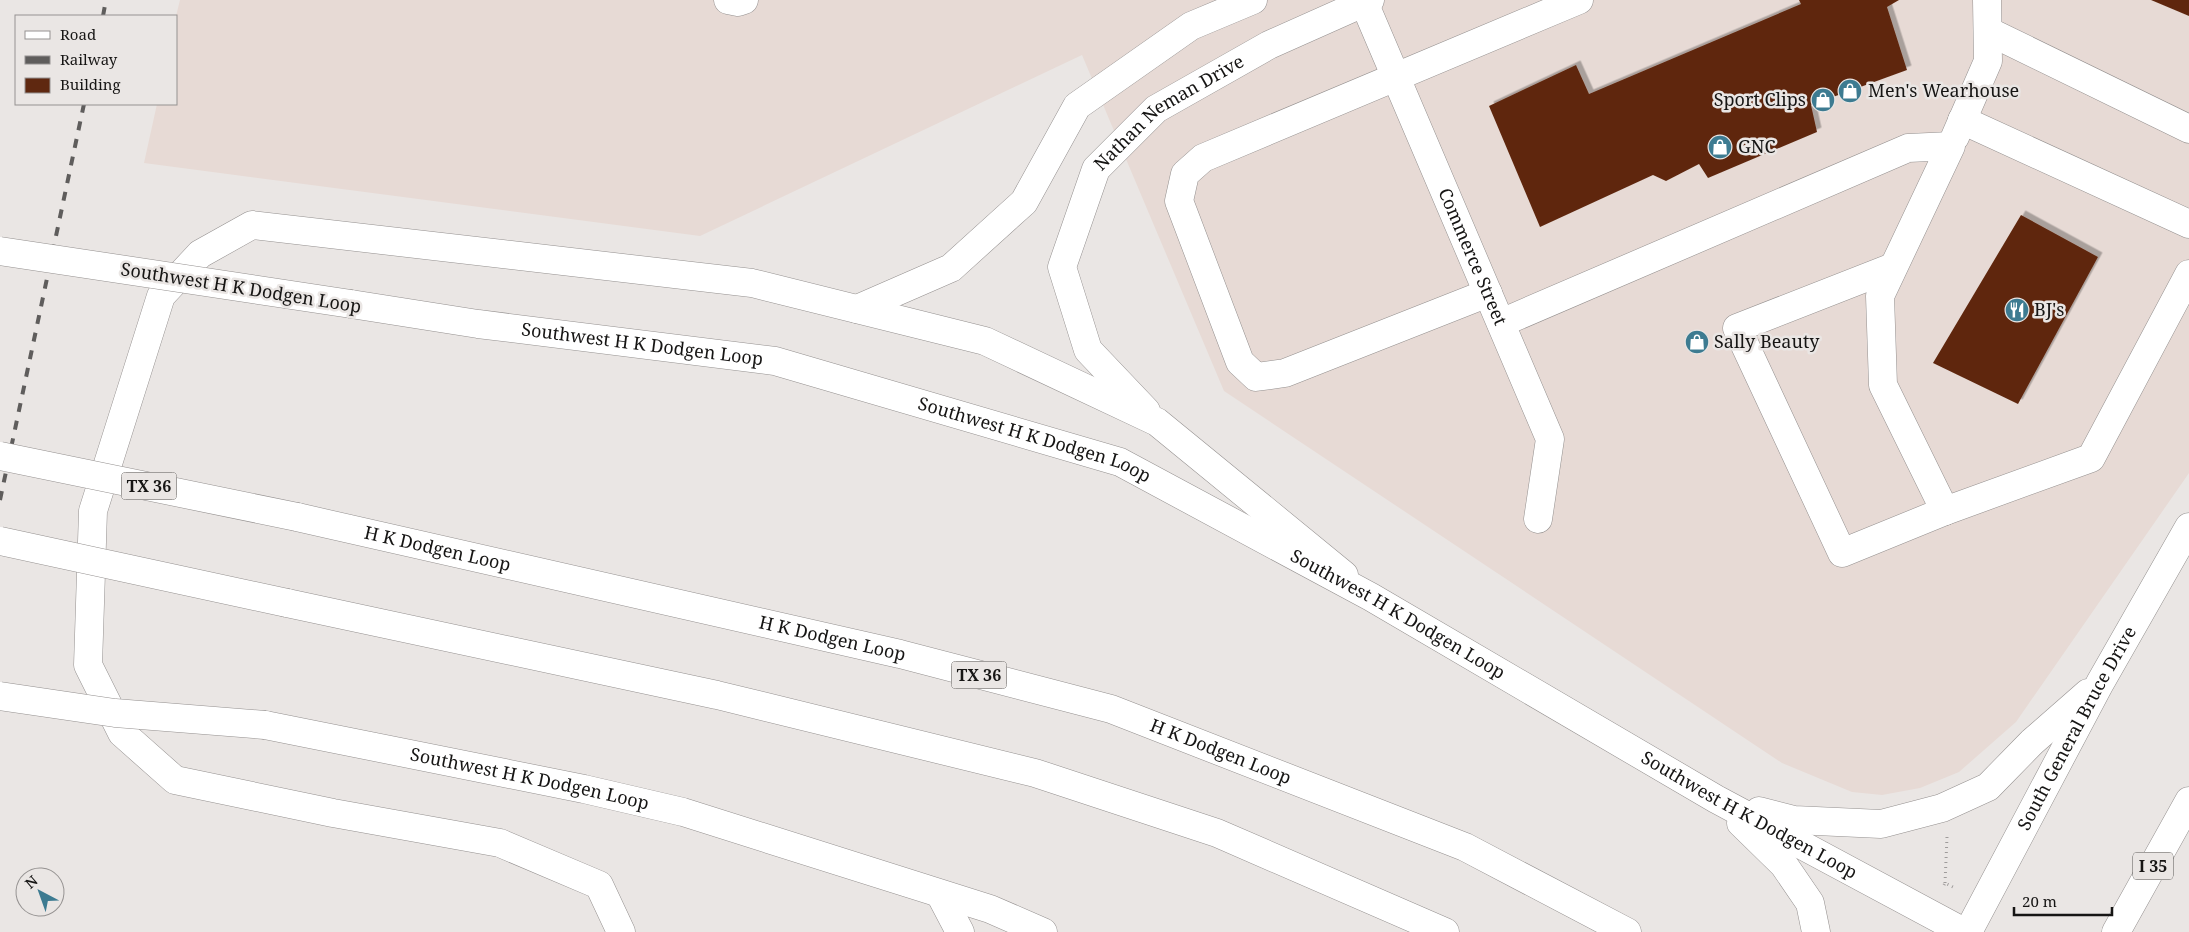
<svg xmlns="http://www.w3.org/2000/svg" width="2189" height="932" font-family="'Noto Serif',serif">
	<defs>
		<filter id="shadow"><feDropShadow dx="4.5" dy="-4.5" stdDeviation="0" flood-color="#0004"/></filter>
	</defs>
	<rect width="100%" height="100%" fill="#eae6e4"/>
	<path fill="#e7dad5" d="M 180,0 L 2189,0 L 2189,473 L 2016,722 L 1959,772 L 1920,788 L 1882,795 L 1852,792 L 1782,763 L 1224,391 L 1082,55 L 700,236 L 144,163 L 157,104 L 176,104 L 176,16 Z"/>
	<path fill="#5f2810" filter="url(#shadow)" d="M 1799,0 L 1899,0 L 1887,7 L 1907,70 L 1811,105 L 1817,132 L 1708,178 L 1699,164 L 1666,181 L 1653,175 L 1540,227 L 1489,106 L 1576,65 L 1589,94 L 1801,4 Z
		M 2151,0 L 2189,0 L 2189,16 Z
		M 2021,215 L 2098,257 L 2018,404 L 1933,363 Z"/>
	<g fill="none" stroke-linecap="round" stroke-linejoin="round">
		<g stroke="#94908f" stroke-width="29">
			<g id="minor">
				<path d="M 728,0 L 738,2 L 744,0"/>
				<path id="s1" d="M 1363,0 L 1550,439 L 1538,519"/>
				<path d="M 1988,31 L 2189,129"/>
				<path d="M 1962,120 L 2189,224"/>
				<path d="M 1955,137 L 1988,61 L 1987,0"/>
				<path d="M 1893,267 L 1737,328 L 1842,553 L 1945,511"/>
				<path d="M 1488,293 L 1285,373 L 1256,377 L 1240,362 L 1179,201 L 1185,174 L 1203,158 L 1579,0"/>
				<path d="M 857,309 L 951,268 L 1024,202 L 1077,106 L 1191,26 L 1253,0"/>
				<path d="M 1501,323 L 1908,148 L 1951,146 L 1880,296 L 1883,385 L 1945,511 L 2091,458 L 2189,274"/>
				<path id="s2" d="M 1146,411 L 1088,350 L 1062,267 L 1096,169 L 1156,109 L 1269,45 L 1370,0"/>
				<path d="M 940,894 L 960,932"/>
				<path d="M 621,932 L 599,885 L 500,843 L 333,813 L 175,780 L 122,733 L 88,665 L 93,511 L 161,296 L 200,254 L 252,225 L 752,283 L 985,341 L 1157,422 L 1344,575"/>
			</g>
		</g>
		<g stroke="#94908f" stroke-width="29">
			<g id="major">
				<path id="s3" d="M 351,304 L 478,324 L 775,361 L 1120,462 L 1371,597 L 1716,799 L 1964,932"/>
				<path id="s4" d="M 265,725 L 584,789 L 683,812 L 990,909 L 1043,932"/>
				<path d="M 1759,811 L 1794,820 L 1881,824 L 1942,808 L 1988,787 L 2032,742 L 2088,693"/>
				<path d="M 1741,823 L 1784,865 L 1810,903 L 1816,932"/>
				<path id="s5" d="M 1968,932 L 2100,683 L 2189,527"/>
			</g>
		</g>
		<g stroke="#94908f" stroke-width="29">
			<g id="highway">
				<path id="s6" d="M 297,517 L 900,654 L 1111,709 L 1465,847 L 1627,932"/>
				<path d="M 287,603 L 717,695 L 1035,773 L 1217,833 L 1445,932"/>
				<path d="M 2116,932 L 2189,801"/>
			</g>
		</g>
		<path stroke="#9e9b9a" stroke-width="3" stroke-dasharray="1 4" stroke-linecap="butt" d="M 1945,883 L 1947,837
			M 1944,885 L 1945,883 L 1955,888"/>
		<use href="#minor" stroke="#fff" stroke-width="28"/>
		<use href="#major" stroke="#fff" stroke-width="28"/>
		<use href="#highway" stroke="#fff" stroke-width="28"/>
		<path stroke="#5f5d5c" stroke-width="4" stroke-dasharray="9 9" stroke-linecap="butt" d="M 103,16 L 106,0
			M 0,500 L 84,104"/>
		<g stroke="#94908f" stroke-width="29" stroke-linecap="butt">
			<path id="major-bridge" d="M 0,251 L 351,304
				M 0,696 L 115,713 L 265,725"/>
		</g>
		<g stroke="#94908f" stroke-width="29" stroke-linecap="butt">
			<path id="highway-bridge" d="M 0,456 L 297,517
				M 0,541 L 287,603"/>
		</g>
		<use href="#major-bridge" stroke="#fff" stroke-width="28"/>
		<use href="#highway-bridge" stroke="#fff" stroke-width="28"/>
	</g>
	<defs>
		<g id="shop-disc" transform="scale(1.25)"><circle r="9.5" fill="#3d7b91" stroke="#eae6e4"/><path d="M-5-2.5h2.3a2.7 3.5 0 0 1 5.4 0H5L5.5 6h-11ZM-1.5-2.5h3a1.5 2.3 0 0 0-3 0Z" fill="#fff"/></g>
		<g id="restaurant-disc" transform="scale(1.25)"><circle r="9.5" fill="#3d7b91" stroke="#eae6e4"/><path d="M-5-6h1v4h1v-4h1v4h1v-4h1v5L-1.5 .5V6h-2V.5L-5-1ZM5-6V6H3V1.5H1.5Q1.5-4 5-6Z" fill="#fff"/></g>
	</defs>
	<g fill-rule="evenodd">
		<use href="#shop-disc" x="1850" y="91"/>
		<use href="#shop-disc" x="1823" y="100"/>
		<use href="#shop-disc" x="1720" y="147"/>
		<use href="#restaurant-disc" x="2017" y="310"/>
		<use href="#shop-disc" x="1697" y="342"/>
	</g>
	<g text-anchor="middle" stroke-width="5" stroke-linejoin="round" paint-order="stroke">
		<g fill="#eae6e4" stroke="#565452" stroke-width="1">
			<rect x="121.5" y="472.5" width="55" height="27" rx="4"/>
			<rect x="951.5" y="661.5" width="55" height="27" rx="4"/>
			<rect x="2133" y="852.5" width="40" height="27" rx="4"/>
		</g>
		<g font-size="16" font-weight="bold" fill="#161514">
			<text x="149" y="492">TX 36</text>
			<text x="979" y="681">TX 36</text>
			<text x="2153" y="872">I 35</text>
		</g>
		<g font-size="18" fill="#161514" stroke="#eae6e4" text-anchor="start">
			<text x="1868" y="97">Men's Wearhouse</text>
			<text x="1806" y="106" text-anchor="end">Sport Clips</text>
			<text x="1738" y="153">GNC</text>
			<text x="2034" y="316">BJ's</text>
			<text x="1714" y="348">Sally Beauty</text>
		</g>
		<g font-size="18" fill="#161514" stroke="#eae6e4">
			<text dy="6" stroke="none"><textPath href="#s2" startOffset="368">Nathan Neman Drive</textPath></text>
			<text dy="6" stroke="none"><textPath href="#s1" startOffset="279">Commerce Street</textPath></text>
			<text transform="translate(241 288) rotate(9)" y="6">Southwest H K Dodgen Loop</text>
			<text dy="6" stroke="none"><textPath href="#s3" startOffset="294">Southwest H K Dodgen Loop</textPath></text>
			<text dy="6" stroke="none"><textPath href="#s3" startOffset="699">Southwest H K Dodgen Loop</textPath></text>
			<text dy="6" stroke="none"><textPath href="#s6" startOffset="144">H K Dodgen Loop</textPath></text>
			<text dy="6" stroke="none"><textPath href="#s3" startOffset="1104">Southwest H K Dodgen Loop</textPath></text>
			<text dy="6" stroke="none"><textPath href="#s6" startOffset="549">H K Dodgen Loop</textPath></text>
			<text dy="6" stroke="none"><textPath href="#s5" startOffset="231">South General Bruce Drive</textPath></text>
			<text dy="6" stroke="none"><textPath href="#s6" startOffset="954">H K Dodgen Loop</textPath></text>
			<text dy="6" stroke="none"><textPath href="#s4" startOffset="270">Southwest H K Dodgen Loop</textPath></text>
			<text dy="6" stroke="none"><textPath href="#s3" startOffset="1509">Southwest H K Dodgen Loop</textPath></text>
		</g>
	</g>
	<rect x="15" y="15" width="162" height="90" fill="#eae6e4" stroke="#959291"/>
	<rect x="25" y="31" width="25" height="8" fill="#ffffff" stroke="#959291"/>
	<text x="60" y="40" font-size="15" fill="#161514">Road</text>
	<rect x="25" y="56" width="25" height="8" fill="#5f5d5c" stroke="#959291"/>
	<text x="60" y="65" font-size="15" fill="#161514">Railway</text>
	<rect x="25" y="78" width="25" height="15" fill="#5f2810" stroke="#959291"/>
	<text x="60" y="90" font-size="15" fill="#161514">Building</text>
	<g transform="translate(40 892) rotate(319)"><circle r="24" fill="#eae6e4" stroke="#959291"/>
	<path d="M0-4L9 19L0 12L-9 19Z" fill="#3d7b91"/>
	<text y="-8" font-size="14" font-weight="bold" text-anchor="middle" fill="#161514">N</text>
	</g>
	<path d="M2014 907v8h98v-8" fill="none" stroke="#161514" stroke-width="2.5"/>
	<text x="2022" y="907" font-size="15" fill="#161514" stroke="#eae6e4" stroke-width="4" paint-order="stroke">20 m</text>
</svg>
